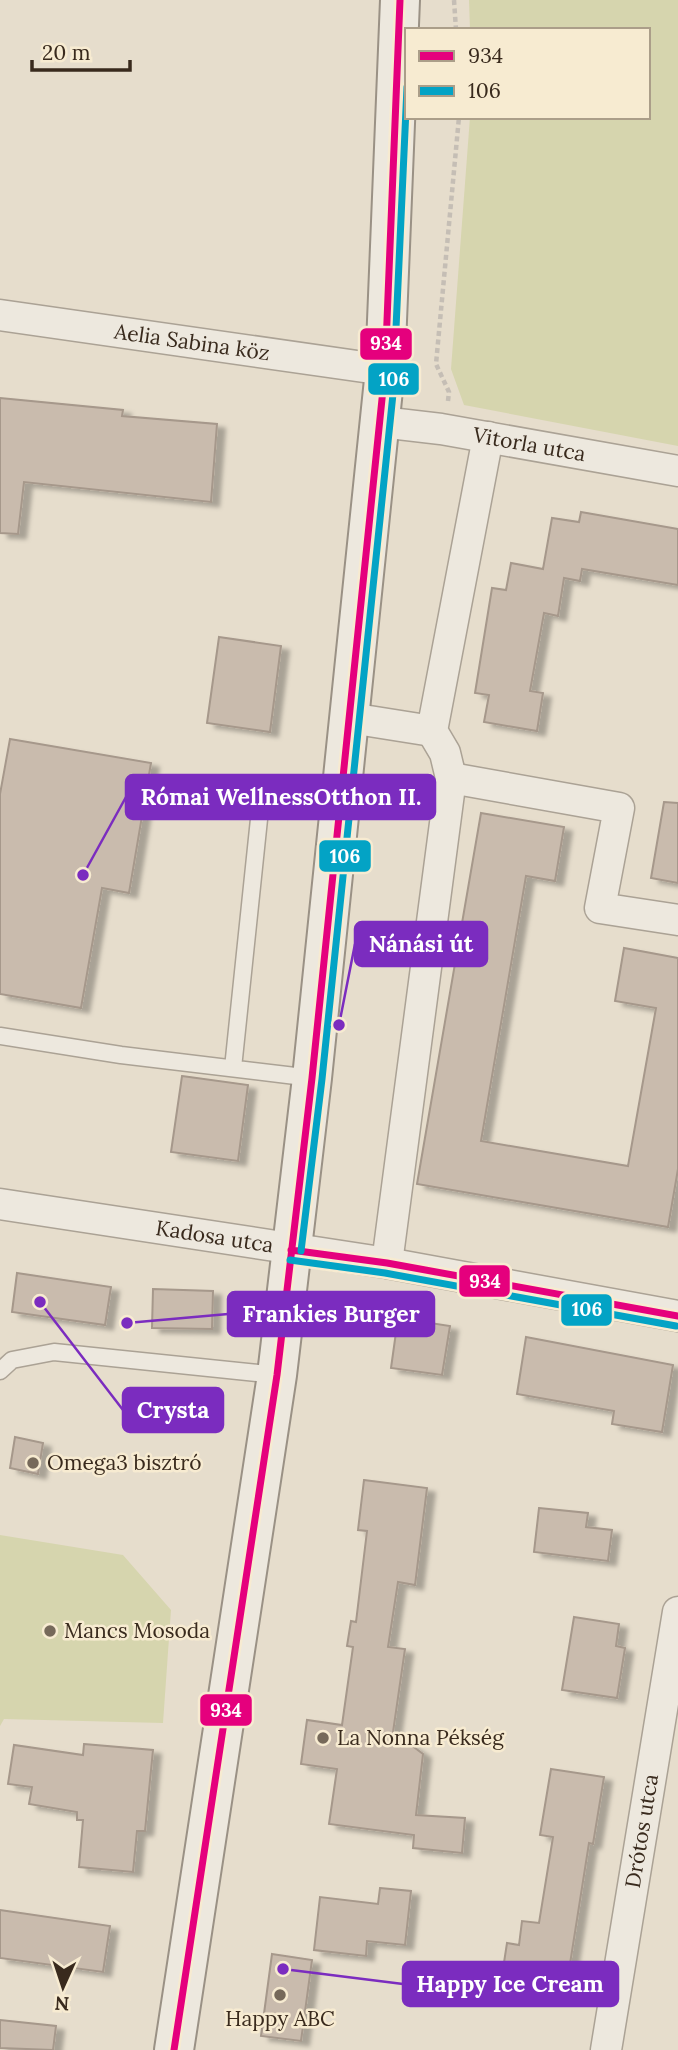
<svg xmlns="http://www.w3.org/2000/svg" width="678" height="2050" font-family="Lora,serif">
	<defs>
		<filter id="shadow"><feDropShadow dx="8" dy="4.5" stdDeviation="2" flood-color="#0004"/></filter>
	</defs>
	<rect width="100%" height="100%" fill="#e6ddcc"/>
	<path fill="#d6d5ae" d="M 469,0 L 678,0 L 678,446 L 464,405 L 451,369 L 470,117 L 648,117 L 648,30 L 470,30 Z
		M 0,1535 L 123,1555 L 171,1610 L 163,1723 L 4,1719 L 0,1726 Z"/>
	<path fill="#c9bbad" stroke="#a6988b" stroke-width="2" filter="url(#shadow)" d="M 0,398 L 123,410 L 122,416 L 217,424 L 211,502 L 24,482 L 18,534 L 0,533 Z
		M 581,512 L 678,529 L 678,585 L 582,569 L 580,581 L 564,578 L 558,616 L 544,613 L 530,691 L 543,693 L 537,731 L 484,722 L 489,695 L 475,693 L 492,588 L 506,590 L 511,563 L 543,569 L 552,518 L 579,522 Z
		M 219,637 L 281,646 L 270,732 L 207,723 Z
		M 10,739 L 151,763 L 129,893 L 102,888 L 81,1008 L 0,994 L 0,794 Z
		M 664,802 L 678,803 L 678,883 L 651,878 Z
		M 481,813 L 564,827 L 555,881 L 526,876 L 481,1141 L 628,1166 L 656,1008 L 615,1001 L 624,948 L 678,958 L 678,1169 L 668,1227 L 417,1184 Z
		M 182,1076 L 248,1085 L 238,1161 L 171,1152 Z
		M 17,1273 L 111,1287 L 105,1325 L 12,1312 Z
		M 153,1289 L 213,1291 L 212,1329 L 152,1328 Z
		M 398,1318 L 450,1326 L 442,1375 L 391,1368 Z
		M 526,1337 L 673,1365 L 662,1432 L 612,1424 L 614,1411 L 517,1394 Z
		M 15,1437 L 43,1443 L 38,1474 L 10,1468 Z
		M 364,1480 L 427,1488 L 415,1585 L 398,1582 L 388,1647 L 405,1649 L 392,1739 L 411,1745 L 423,1754 L 416,1815 L 465,1818 L 462,1853 L 413,1848 L 414,1835 L 329,1824 L 337,1769 L 301,1764 L 307,1720 L 342,1725 L 353,1647 L 347,1646 L 351,1621 L 356,1622 L 367,1531 L 358,1530 Z
		M 539,1508 L 588,1513 L 586,1527 L 612,1530 L 608,1561 L 534,1552 Z
		M 574,1617 L 619,1624 L 616,1646 L 625,1648 L 617,1698 L 562,1690 Z
		M 84,1744 L 153,1750 L 145,1831 L 137,1831 L 133,1872 L 79,1867 L 83,1820 L 77,1820 L 77,1812 L 29,1804 L 32,1787 L 8,1784 L 14,1745 L 83,1755 Z
		M 551,1769 L 604,1777 L 593,1844 L 589,1843 L 567,1983 L 514,1975 L 514,1970 L 503,1969 L 507,1943 L 519,1945 L 522,1921 L 539,1923 L 553,1837 L 540,1835 Z
		M 380,1888 L 411,1891 L 405,1945 L 367,1941 L 366,1956 L 314,1950 L 320,1897 L 378,1904 Z
		M 0,1910 L 110,1926 L 103,1972 L 0,1958 Z
		M 272,1954 L 312,1960 L 301,2041 L 261,2036 Z
		M 0,2020 L 56,2026 L 53,2050 L 0,2048 Z"/>
	<g fill="none" stroke-linecap="round" stroke-linejoin="round">
		<g stroke="#aba295" stroke-width="19">
			<path id="lane" d="M 0,1036 L 121,1055 L 312,1078
				M 233,1068 L 261,800
				M 0,1371 L 12,1360 L 54,1352 L 277,1375"/>
		</g>
		<g stroke="#aba295" stroke-width="33">
			<g id="street">
				<path id="s1" d="M 0,315 L 385,370"/>
				<path id="s2" d="M 381,422 L 441,429 L 678,471"/>
				<path d="M 350,718 L 432,731"/>
				<path d="M 451,778 L 619,808 L 600,908 L 678,920"/>
				<path id="s3" d="M 0,1204 L 387,1263 L 678,1316"/>
				<path d="M 387,1263 L 451,778 L 445,753 L 432,731 L 488,437"/>
				<path id="s4" d="M 606,2050 L 678,1612"/>
			</g>
		</g>
		<g stroke="#9a9185" stroke-width="42">
			<path id="secondary" d="M 174,2050 L 277,1375 L 312,1078 L 385,370 L 400,0"/>
		</g>
		<path stroke="#c5beb5" stroke-width="4.5" stroke-dasharray="5 3.5" stroke-linecap="butt" d="M 454,0 L 456,30
			M 448,401 L 449,392 L 436,364 L 459,117"/>
		<use href="#lane" stroke="#ede8de" stroke-width="16"/>
		<use href="#street" stroke="#ede8de" stroke-width="30"/>
		<use href="#secondary" stroke="#ede8de" stroke-width="38"/>
		<g stroke="#f7ebd1" stroke-width="12">
			<path id="bus-1" d="M 291,1250 L 387,1263 L 678,1316
				M 174,2050 L 277,1375 L 312,1078 L 385,370 L 400,0"/>
		</g>
		<g stroke="#f7ebd1" stroke-width="12">
			<path id="bus-2" d="M 301,1251 L 322,1079 L 393,394 L 407,87
				M 290,1260 L 385,1273 L 676,1326"/>
		</g>
		<use href="#bus-1" stroke="#e5007d" stroke-width="7"/>
		<use href="#bus-2" stroke="#03a3c5" stroke-width="7"/>
	</g>
	<g fill="#76695a" stroke="#f7ebd1" stroke-width="2.5">
		<circle cx="33" cy="1463" r="7"/>
		<circle cx="50" cy="1631" r="7"/>
		<circle cx="323" cy="1738" r="7"/>
		<circle cx="280" cy="1995" r="7"/>
	</g>
	<g text-anchor="middle" stroke-width="5" stroke-linejoin="round" paint-order="stroke">
		<g font-size="21" fill="#392a1d" stroke="#f7ebd1">
			<text dy="7" stroke="none"><textPath href="#s1" startOffset="194">Aelia Sabina köz</textPath></text>
			<text dy="7" stroke="none"><textPath href="#s2" startOffset="150">Vitorla utca</textPath></text>
			<text dy="7" stroke="none"><textPath href="#s3" startOffset="217">Kadosa utca</textPath></text>
			<text dy="7" stroke="none"><textPath href="#s4" startOffset="222">Drótos utca</textPath></text>
		</g>
		<g font-size="21" fill="#392a1d" stroke="#f7ebd1" text-anchor="start">
			<text x="47" y="1470">Omega3 bisztró</text>
			<text x="64" y="1638">Mancs Mosoda</text>
			<text x="337" y="1745">La Nonna Pékség</text>
			<text x="280" y="2026" text-anchor="middle">Happy ABC</text>
		</g>
	</g>
	<path fill="none" stroke="#7b2cbf" stroke-width="2.5" d="M83 875L126 797M339 1025L355 944M127 1323L228 1314M40 1302L123 1410M283 1969L403 1984"/>
	<g fill="#7b2cbf" stroke="#f7ebd1" stroke-width="2.5">
		<circle cx="83" cy="875" r="7"/>
		<circle cx="339" cy="1025" r="7"/>
		<circle cx="127" cy="1323" r="7"/>
		<circle cx="40" cy="1302" r="7"/>
		<circle cx="283" cy="1969" r="7"/>
	</g>
	<g fill="#7b2cbf" stroke="#7b2cbf" stroke-width="2.5">
		<rect x="126" y="775" width="309" height="44" rx="7"/>
		<rect x="355" y="922" width="132" height="44" rx="7"/>
		<rect x="228" y="1292" width="206" height="44" rx="7"/>
		<rect x="123" y="1388" width="100" height="44" rx="7"/>
		<rect x="403" y="1962" width="215" height="44" rx="7"/>
	</g>
	<g font-size="23" text-anchor="middle" font-weight="bold" fill="#fff">
		<text x="281" y="805">Római WellnessOtthon II.</text>
		<text x="421" y="952">Nánási út</text>
		<text x="331" y="1322">Frankies Burger</text>
		<text x="173" y="1418">Crysta</text>
		<text x="510" y="1992">Happy Ice Cream</text>
	</g>
	<g stroke="#f7ebd1" stroke-width="2.5">
		<rect x="359" y="327" width="54" height="34" rx="7" fill="#e5007d"/>
		<rect x="367" y="362" width="53" height="34" rx="7" fill="#03a3c5"/>
		<rect x="318" y="839" width="54" height="34" rx="7" fill="#03a3c5"/>
		<rect x="458" y="1264" width="53" height="34" rx="7" fill="#e5007d"/>
		<rect x="560" y="1293" width="53" height="34" rx="7" fill="#03a3c5"/>
		<rect x="199" y="1693" width="54" height="34" rx="7" fill="#e5007d"/>
	</g>
	<g font-size="19" text-anchor="middle" font-weight="bold" fill="#fff">
		<text x="386" y="350">934</text>
		<text x="394" y="386">106</text>
		<text x="345" y="863">106</text>
		<text x="485" y="1288">934</text>
		<text x="587" y="1316">106</text>
		<text x="226" y="1717">934</text>
	</g>
	<rect x="405" y="28" width="245" height="91" fill="#f7ebd1" stroke="#ab9e89" stroke-width="2"/>
	<rect x="419" y="51" width="35" height="10" fill="#e5007d" stroke="#ab9e89" stroke-width="2"/>
	<text x="468" y="63" font-size="21" fill="#392a1d">934</text>
	<rect x="419" y="86" width="35" height="10" fill="#03a3c5" stroke="#ab9e89" stroke-width="2"/>
	<text x="468" y="98" font-size="21" fill="#392a1d">106</text>
	<g transform="translate(63 1987) rotate(183)" stroke="#f7ebd1" stroke-width="5" paint-order="stroke">
	<path d="M0-5L12 26L0 18L-12 26Z" fill="#392a1d"/>
	<text y="-10" font-size="19" font-weight="bold" text-anchor="middle" fill="#392a1d">N</text>
	</g>
	<path d="M32 60v10h98v-10" fill="none" stroke="#392a1d" stroke-width="3.5"/>
	<text x="42" y="60" font-size="21" fill="#392a1d" stroke="#f7ebd1" stroke-width="5" paint-order="stroke">20 m</text>
</svg>
